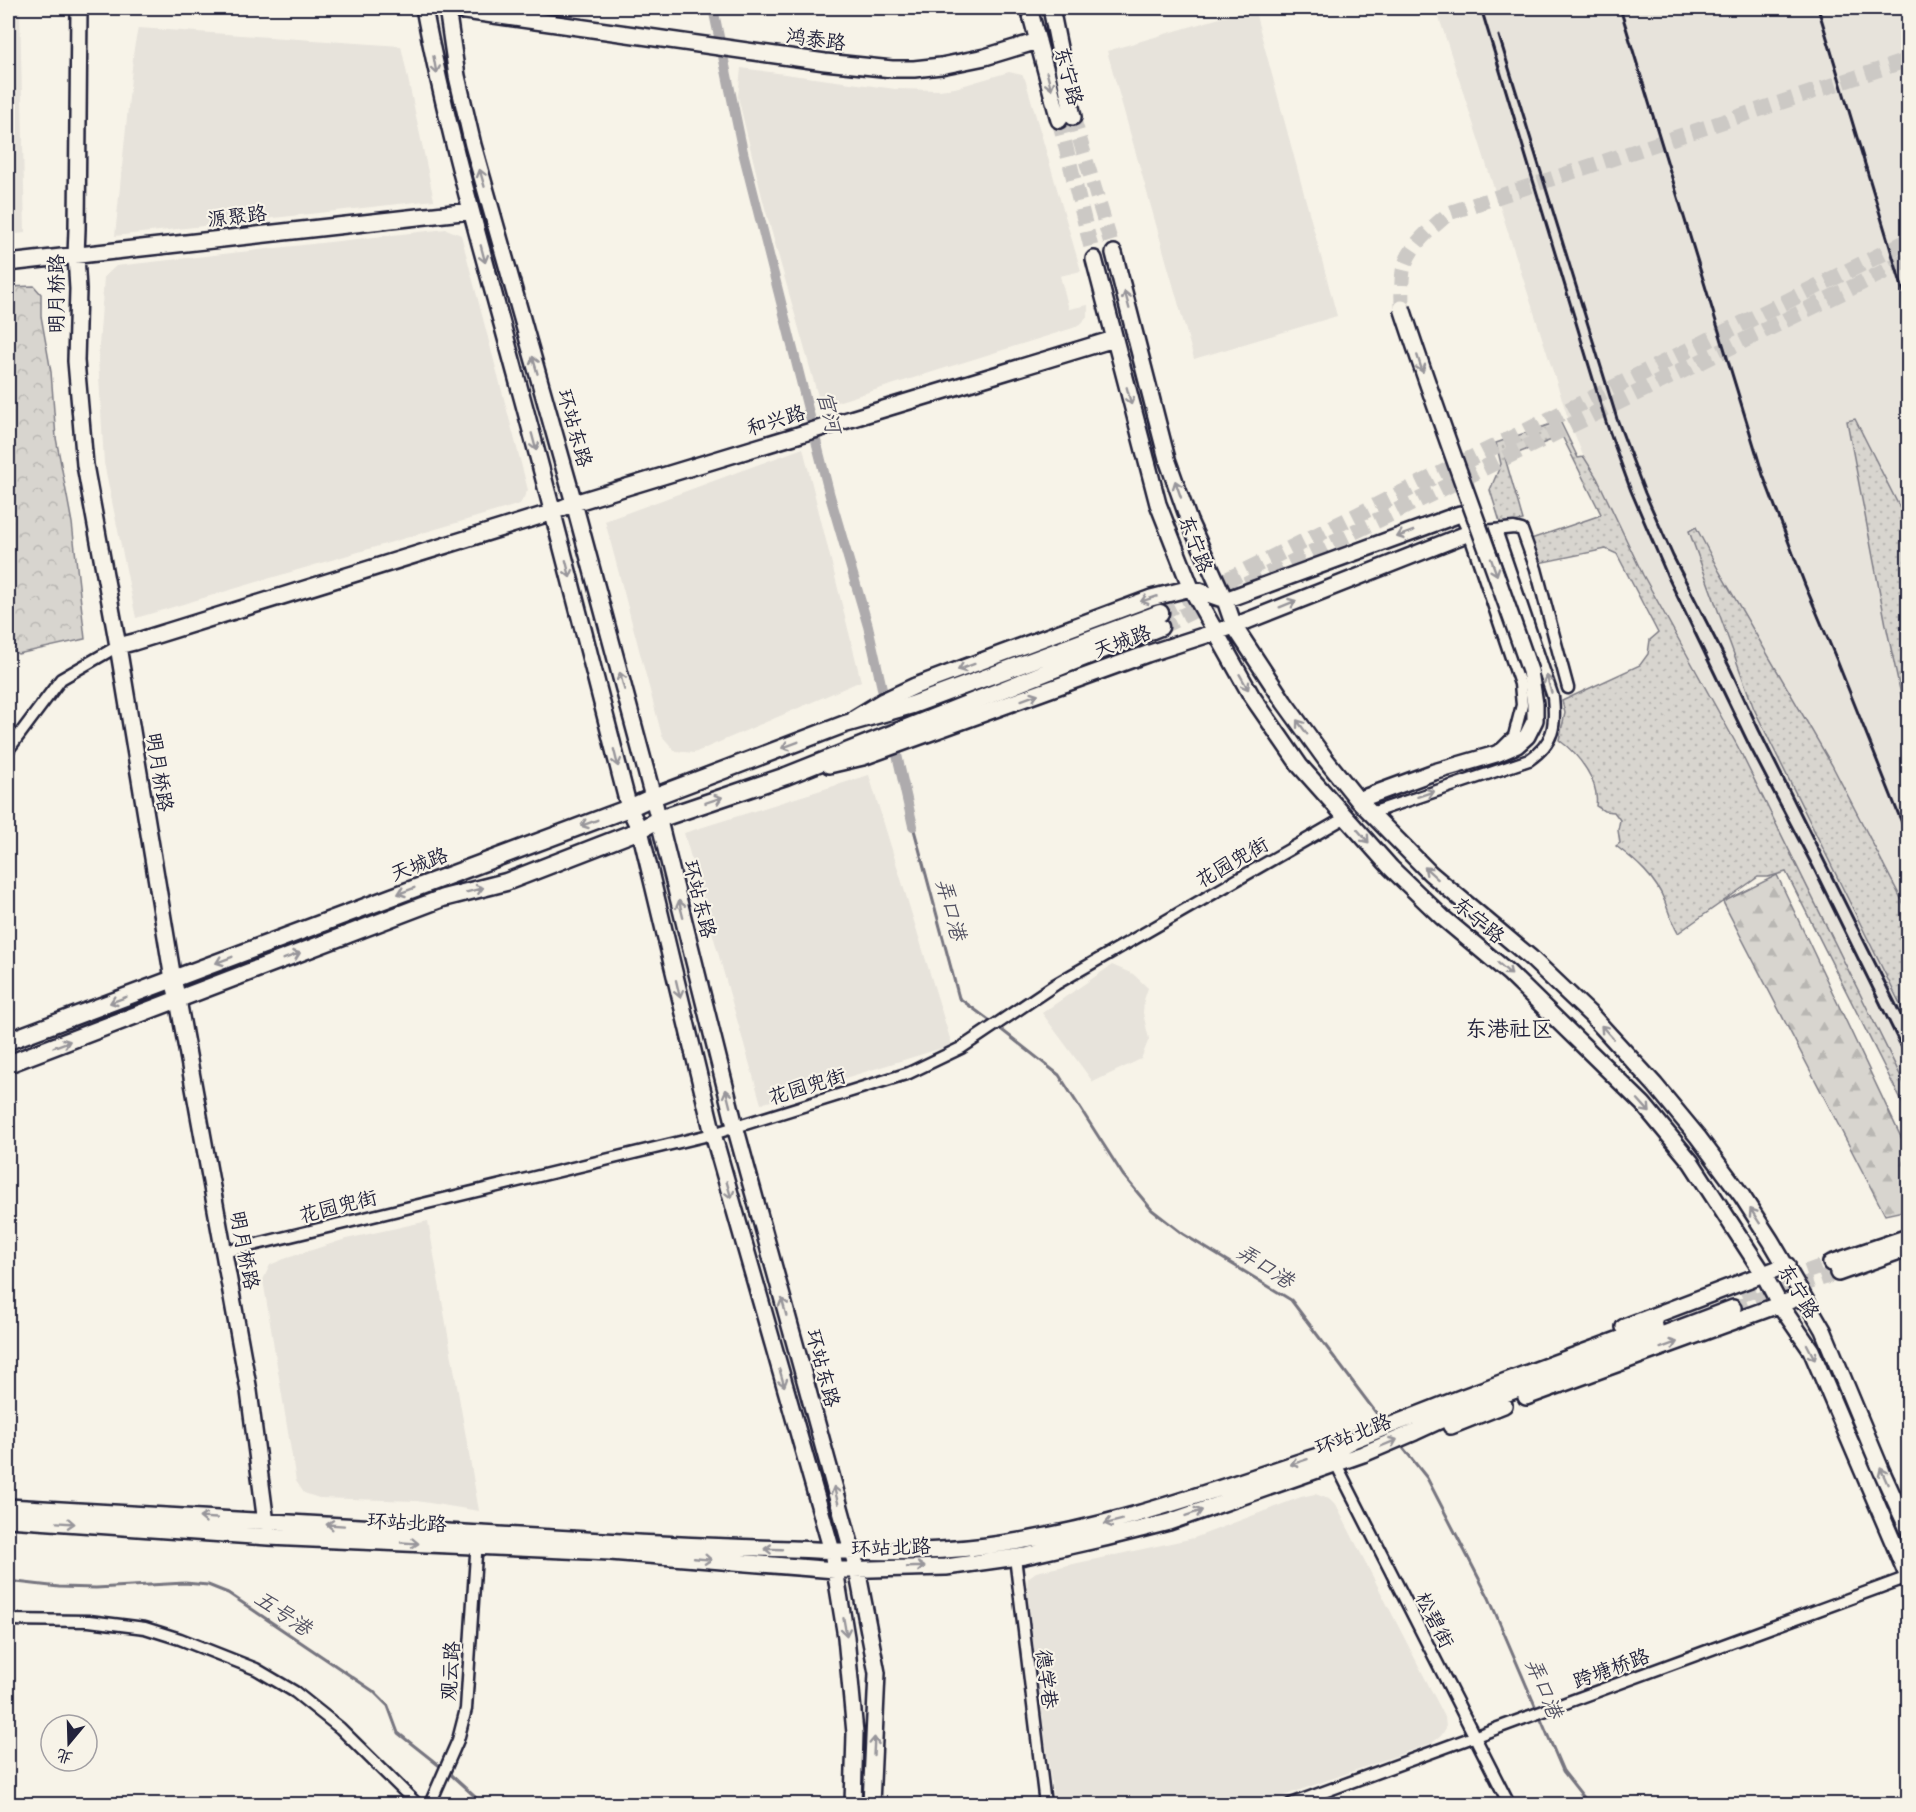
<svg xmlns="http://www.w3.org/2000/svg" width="1916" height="1812" font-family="Itim,'LXGW WenKai TC',sans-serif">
	<defs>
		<pattern id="grass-dots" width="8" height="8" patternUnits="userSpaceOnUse" patternTransform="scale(1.5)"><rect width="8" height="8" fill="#d8d5cf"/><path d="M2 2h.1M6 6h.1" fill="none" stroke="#b9b7b3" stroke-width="1.8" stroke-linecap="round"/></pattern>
		<pattern id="forest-firs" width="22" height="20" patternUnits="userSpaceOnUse" patternTransform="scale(1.5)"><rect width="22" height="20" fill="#d8d5cf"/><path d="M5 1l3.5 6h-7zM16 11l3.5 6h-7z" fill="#b9b7b3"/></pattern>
		<pattern id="park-crowns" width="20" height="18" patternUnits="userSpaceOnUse" patternTransform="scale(1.5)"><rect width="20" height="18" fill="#d8d5cf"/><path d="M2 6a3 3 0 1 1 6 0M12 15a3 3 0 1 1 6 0" fill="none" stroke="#b9b7b3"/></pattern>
	</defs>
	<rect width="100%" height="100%" fill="#f7f3e8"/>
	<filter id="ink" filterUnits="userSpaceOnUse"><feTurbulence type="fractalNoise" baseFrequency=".0167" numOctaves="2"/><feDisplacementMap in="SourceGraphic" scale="12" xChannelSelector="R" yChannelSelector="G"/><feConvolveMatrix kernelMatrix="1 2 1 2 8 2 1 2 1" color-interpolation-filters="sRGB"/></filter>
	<g filter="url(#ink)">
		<path fill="#e7e3db" d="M 1254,8 L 1337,316 L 1194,359 L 1107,51 Z
			M 1436,8 L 1908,8 L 1908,1114 L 1584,458 L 1567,415 Z
			M 8,9 L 20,9 L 25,233 L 8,235 Z
			M 138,28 L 401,46 L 434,200 L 115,236 L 134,48 Z
			M 741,68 L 895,89 L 939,90 L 955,88 L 1009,72 L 1022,75 L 1025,79 L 1081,271 L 1060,276 L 1069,309 L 1088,305 L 1088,316 L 1080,325 L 1073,328 L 821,407 L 763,201 L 738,97 Z
			M 446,229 L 461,235 L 528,490 L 520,504 L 136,618 L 104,463 L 98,359 L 104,277 L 116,266 Z
			M 803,448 L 861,681 L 694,753 L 675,751 L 662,736 L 605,521 Z
			M 869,775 L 952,1045 L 761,1104 L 684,833 Z
			M 1112,965 L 1133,974 L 1148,988 L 1144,1000 L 1143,1013 L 1149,1039 L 1141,1059 L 1093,1082 L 1042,1013 Z
			M 428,1221 L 479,1511 L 417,1501 L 319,1498 L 304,1493 L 296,1481 L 263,1280 L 270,1265 L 284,1259 L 346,1239 Z
			M 1315,1494 L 1329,1499 L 1337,1507 L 1445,1717 L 1446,1728 L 1441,1736 L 1432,1743 L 1261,1804 L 1054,1804 L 1026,1592 L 1028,1578 L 1036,1572 L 1194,1538 L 1301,1497 Z"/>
		<path fill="url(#grass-dots)" stroke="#7d7c85" stroke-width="1.5" d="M 1855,419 L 1908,524 L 1908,727 L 1886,625 L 1847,421 Z
			M 1560,421 L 1578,458 L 1584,457 L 1597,478 L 1643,575 L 1738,747 L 1908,1091 L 1908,1114 L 1786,872 L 1768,877 L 1758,877 L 1678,933 C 1672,923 1669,913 1665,902 C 1656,878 1636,861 1616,846 L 1620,843 L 1618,830 L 1620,820 L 1614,812 L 1604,811 L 1596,806 C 1600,781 1578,754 1559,740 L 1565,713 L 1562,701 L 1640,665 L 1648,654 L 1650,640 L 1658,633 L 1617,554 L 1606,549 L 1539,563 L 1531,539 L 1598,516 L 1601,514 L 1562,436 L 1505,458 L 1523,520 L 1501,525 L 1490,490 L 1501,464 L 1496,443 Z
			M 1696,527 L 1719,571 L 1832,765 L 1908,912 L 1908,1020 L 1754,709 L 1689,531 Z"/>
		<path fill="url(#forest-firs)" stroke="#7d7c85" stroke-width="1.5" d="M 1777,875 L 1908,1152 L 1908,1210 L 1885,1215 L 1723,902 Z"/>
		<path fill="url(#park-crowns)" stroke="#7d7c85" stroke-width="1.5" d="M 34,286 L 41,294 L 41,316 L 51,372 L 56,438 L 72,523 L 85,639 L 18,654 L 9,648 L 8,624 L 8,287 Z"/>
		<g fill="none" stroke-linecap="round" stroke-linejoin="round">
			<path stroke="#76747f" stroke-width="3" d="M 913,826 L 959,998 L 993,1023
				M 998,1027 L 1059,1075 L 1123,1175 L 1152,1210 L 1183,1234 L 1291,1300 L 1383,1422
				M 1400,1444 L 1427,1478 L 1489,1598 L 1563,1771 L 1589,1804
				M 8,1581 L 59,1587 L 96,1588 L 185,1583 L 208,1585 L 228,1593 L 373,1691 L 388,1706 L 398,1733 L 451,1775 L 483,1804"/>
			<path stroke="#aeabad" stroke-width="10" d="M 713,8 L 743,152 L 830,496 L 868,626 L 913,826"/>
			<path stroke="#ccc9c5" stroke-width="15" stroke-dasharray="15 8" stroke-linecap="butt" d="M 1073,117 L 1114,253
				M 1059,120 L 1094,259
				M 1402,308 C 1402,296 1401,283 1403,271 C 1409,245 1430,230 1449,213 L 1908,60
				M 1741,1295 L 1831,1263
				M 1733,1308 L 1838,1273"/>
			<path stroke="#ccc9c5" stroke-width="16" stroke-dasharray="16 8" stroke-linecap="butt" d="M 1160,613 L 1908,241
				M 1160,627 L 1908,260"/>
			<g stroke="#22223b" stroke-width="15">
				<path id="street" d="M 1460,514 L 1469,533 L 1520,684 L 1522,705 L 1514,736 L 1501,749
					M 1474,532 L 1514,528 L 1522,530 L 1536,569 L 1568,688
					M 8,750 L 61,679 L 118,646
					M 1371,813 L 1529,760 C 1554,743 1556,726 1553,697 L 1496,530
					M 224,1252 L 713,1134 L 909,1073 L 961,1048 L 1056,984 L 1346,817
					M 1333,1458 L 1509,1804
					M 1015,1557 L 1045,1804
					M 8,1620 L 89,1621 L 145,1628 L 180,1639 L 256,1669 L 295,1692 L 340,1728 L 417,1804
					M 430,1804 L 458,1740 L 466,1709 L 477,1539
					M 1291,1804 L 1908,1577"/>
			</g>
			<g stroke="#22223b" stroke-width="20">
				<path id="secondary" d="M 79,8 L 77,229 L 76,256 L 78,289 L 76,361 L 85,465 L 118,646 L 173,979 L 178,1000 L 249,1391 L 267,1531
					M 424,8 C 448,137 486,263 520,390 C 558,529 593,669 629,808 L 640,830 L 713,1134 L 832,1551 L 846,1637 L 855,1733 L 853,1804
					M 444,8 L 825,62 L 892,69 L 914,69 L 941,66 L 985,57 L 1038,41
					M 447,8 L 457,76 L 473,145 L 574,503 L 653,797 L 735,1126 L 857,1569 L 877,1673 L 871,1804
					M 1029,8 L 1059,120
					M 1051,8 L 1073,117
					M 1114,253 L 1167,459 L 1189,521 L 1225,600 L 1234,626 L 1284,702 L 1326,760 L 1358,800 L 1430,873 L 1531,958 L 1591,1015 L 1655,1085 L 1698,1137 L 1742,1196 L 1771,1241 L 1823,1330 L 1882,1472 L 1908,1529
					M 1094,259 L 1158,504 L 1191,588 L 1251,695 L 1300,766 L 1391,868 L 1442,917 L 1509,973 L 1643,1104 L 1691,1162 L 1763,1273 L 1780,1305 L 1811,1350 L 1908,1577
					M 8,263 L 471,211
					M 118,646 L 134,642 L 553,512 L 574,503 L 1114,339
					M 855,718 L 883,701 L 915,686 L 1151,598 L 1191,588 L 1225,600 L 1460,514
					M 829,765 L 863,757 L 1147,654 L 1234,626 L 1469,533
					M 1358,800 L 1434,772 L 1496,754 L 1517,745 L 1527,736 L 1535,720 L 1535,704 L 1530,671
					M 1831,1263 L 1908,1237
					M 1838,1273 L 1908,1248
					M 1624,1327 L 1787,1265
					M 1526,1397 L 1803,1296
					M 1451,1426 L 1504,1405
					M 8,1507 C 195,1517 383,1528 571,1539 C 645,1544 719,1547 792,1549 C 857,1552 923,1554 987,1546 C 1105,1531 1217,1489 1330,1452 L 1353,1440 L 1463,1397 L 1655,1326
					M 8,1519 L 268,1537 L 610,1552 L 835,1570 L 946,1567 L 1025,1556 L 1105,1538 L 1169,1522 L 1363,1454 L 1415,1432 L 1465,1409 L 1733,1308"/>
			</g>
			<g stroke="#22223b" stroke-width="21">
				<path id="primary" d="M 8,1041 L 629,808 L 653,797 L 845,724 L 912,705 L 1160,613
					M 8,1064 L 443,898 L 506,882 L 640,830 L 659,819 L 786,776 L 1160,627"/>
			</g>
			<use href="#street" stroke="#f7f3e8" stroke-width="10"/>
			<use href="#secondary" stroke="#f7f3e8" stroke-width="15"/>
			<use href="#primary" stroke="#f7f3e8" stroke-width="16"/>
			<path stroke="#22223b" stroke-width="3" d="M 1481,8 L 1606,422 L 1631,491 L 1667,575 L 1750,747 L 1813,867 L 1908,1060
				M 1620,8 L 1763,475 L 1805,585 L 1838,663 L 1908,838
				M 1818,8 L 1908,307
				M 1499,36 L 1617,419 L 1645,493 L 1673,556 L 1730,668 L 1759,730 L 1908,1029"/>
			<g stroke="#22223b" stroke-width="20" stroke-linecap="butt">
				<path id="secondary-bridge" d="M 1402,308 C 1442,430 1488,549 1530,671"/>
			</g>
			<use href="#secondary-bridge" stroke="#f7f3e8" stroke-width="15"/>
		</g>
		<defs><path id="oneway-shaft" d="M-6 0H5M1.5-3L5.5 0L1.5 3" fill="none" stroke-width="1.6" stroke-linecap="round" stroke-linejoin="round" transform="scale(1.5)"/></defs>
		<g stroke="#97959a">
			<use href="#oneway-shaft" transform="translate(435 65) rotate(80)"/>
			<use href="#oneway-shaft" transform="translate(1049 81) rotate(75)"/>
			<use href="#oneway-shaft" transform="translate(482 178) rotate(-106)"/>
			<use href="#oneway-shaft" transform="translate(483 254) rotate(75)"/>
			<use href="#oneway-shaft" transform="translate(1127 300) rotate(-105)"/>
			<use href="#oneway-shaft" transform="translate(1420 364) rotate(72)"/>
			<use href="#oneway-shaft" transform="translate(535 365) rotate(-106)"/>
			<use href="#oneway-shaft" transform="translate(1129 396) rotate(75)"/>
			<use href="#oneway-shaft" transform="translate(534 442) rotate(75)"/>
			<use href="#oneway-shaft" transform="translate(1178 489) rotate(-109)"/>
			<use href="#oneway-shaft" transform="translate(1405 534) rotate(160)"/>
			<use href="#oneway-shaft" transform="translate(1494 567) rotate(70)"/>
			<use href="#oneway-shaft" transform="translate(568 569) rotate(76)"/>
			<use href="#oneway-shaft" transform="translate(1149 599) rotate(162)"/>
			<use href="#oneway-shaft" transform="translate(1288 604) rotate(-22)"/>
			<use href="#oneway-shaft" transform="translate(966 667) rotate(160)"/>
			<use href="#oneway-shaft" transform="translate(622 681) rotate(-105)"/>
			<use href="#oneway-shaft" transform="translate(1244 682) rotate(60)"/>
			<use href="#oneway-shaft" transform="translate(1549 684) rotate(-106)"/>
			<use href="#oneway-shaft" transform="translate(1030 697) rotate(-20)"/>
			<use href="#oneway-shaft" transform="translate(1302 727) rotate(-126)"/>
			<use href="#oneway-shaft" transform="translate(790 745) rotate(159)"/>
			<use href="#oneway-shaft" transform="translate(616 758) rotate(76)"/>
			<use href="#oneway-shaft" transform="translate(1426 794) rotate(-18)"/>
			<use href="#oneway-shaft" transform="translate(714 800) rotate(-19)"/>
			<use href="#oneway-shaft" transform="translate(589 823) rotate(159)"/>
			<use href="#oneway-shaft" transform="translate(1363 836) rotate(49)"/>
			<use href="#oneway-shaft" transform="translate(1431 873) rotate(-138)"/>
			<use href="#oneway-shaft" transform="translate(475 890) rotate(-15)"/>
			<use href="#oneway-shaft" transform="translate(406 891) rotate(159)"/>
			<use href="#oneway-shaft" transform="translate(681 909) rotate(-104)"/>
			<use href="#oneway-shaft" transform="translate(292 956) rotate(-21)"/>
			<use href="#oneway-shaft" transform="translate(224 960) rotate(159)"/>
			<use href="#oneway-shaft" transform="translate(1505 969) rotate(41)"/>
			<use href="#oneway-shaft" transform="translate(678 989) rotate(77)"/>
			<use href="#oneway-shaft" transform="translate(118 1000) rotate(160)"/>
			<use href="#oneway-shaft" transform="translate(1607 1032) rotate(-132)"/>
			<use href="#oneway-shaft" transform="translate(62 1044) rotate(-21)"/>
			<use href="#oneway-shaft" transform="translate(728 1098) rotate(-104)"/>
			<use href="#oneway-shaft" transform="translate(1644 1106) rotate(48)"/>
			<use href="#oneway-shaft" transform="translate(729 1190) rotate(74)"/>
			<use href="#oneway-shaft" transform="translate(1755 1216) rotate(-123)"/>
			<use href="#oneway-shaft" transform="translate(784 1307) rotate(-105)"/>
			<use href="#oneway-shaft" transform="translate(1669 1345) rotate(-20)"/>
			<use href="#oneway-shaft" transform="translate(1811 1352) rotate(63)"/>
			<use href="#oneway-shaft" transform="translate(782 1378) rotate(74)"/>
			<use href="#oneway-shaft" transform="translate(1389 1443) rotate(-23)"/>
			<use href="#oneway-shaft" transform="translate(1299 1462) rotate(162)"/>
			<use href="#oneway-shaft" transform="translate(1884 1476) rotate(-114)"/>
			<use href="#oneway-shaft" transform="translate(836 1495) rotate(-105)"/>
			<use href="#oneway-shaft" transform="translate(1194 1513) rotate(-19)"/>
			<use href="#oneway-shaft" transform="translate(208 1518) rotate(-177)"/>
			<use href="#oneway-shaft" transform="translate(1113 1522) rotate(166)"/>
			<use href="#oneway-shaft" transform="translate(66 1523) rotate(4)"/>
			<use href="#oneway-shaft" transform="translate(335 1525) rotate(-176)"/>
			<use href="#oneway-shaft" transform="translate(410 1543) rotate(3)"/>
			<use href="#oneway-shaft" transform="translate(773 1549) rotate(-178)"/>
			<use href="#oneway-shaft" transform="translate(703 1559) rotate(5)"/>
			<use href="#oneway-shaft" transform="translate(916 1567) rotate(-2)"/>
			<use href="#oneway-shaft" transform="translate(845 1627) rotate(80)"/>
			<use href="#oneway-shaft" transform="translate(874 1746) rotate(-87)"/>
		</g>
	</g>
	<g text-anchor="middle" stroke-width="4.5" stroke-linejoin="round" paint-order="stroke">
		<g font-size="20" fill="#22223b" stroke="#f7f3e8">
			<text transform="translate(816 39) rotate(8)" y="7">鸿泰路</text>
			<text transform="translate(1069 76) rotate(75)" y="7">东宁路</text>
			<text transform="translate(237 216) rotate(-7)" y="7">源聚路</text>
			<text transform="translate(56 294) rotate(-90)" y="7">明月桥路</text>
			<text transform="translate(776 420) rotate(-17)" y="7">和兴路</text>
			<text transform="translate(575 428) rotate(74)" y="7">环站东路</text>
			<text transform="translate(1196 544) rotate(69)" y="7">东宁路</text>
			<text transform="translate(1122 641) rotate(-20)" y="7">天城路</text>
			<text transform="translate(160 772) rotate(81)" y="7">明月桥路</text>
			<text transform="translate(1232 862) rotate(-30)" y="7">花园兜街</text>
			<text transform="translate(419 864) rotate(-21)" y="7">天城路</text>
			<text transform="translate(700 899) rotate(76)" y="7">环站东路</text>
			<text transform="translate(1479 920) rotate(40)" y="7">东宁路</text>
			<text transform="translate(807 1086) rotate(-17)" y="7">花园兜街</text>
			<text transform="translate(338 1206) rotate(-14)" y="7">花园兜街</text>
			<text transform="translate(245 1250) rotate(79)" y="7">明月桥路</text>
			<text transform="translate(1799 1291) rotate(59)" y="7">东宁路</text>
			<text transform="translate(823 1368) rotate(75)" y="7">环站东路</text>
			<text transform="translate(1353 1434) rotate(-21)" y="7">环站北路</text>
			<text transform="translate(407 1522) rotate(3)" y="7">环站北路</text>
			<text transform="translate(891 1547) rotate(-2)" y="7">环站北路</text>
			<text transform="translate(1435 1620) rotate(63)" y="7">松碧街</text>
			<text transform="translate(1611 1668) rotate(-20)" y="7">跨塘桥路</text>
			<text transform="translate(450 1671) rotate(-86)" y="7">观云路</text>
			<text transform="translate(1047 1679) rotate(83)" y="7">德学巷</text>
		</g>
		<g font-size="21" font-style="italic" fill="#535263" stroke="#f7f3e8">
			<text transform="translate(829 412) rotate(76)" y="7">官河</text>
			<text transform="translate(951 909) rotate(75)" y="7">弄口港</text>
			<text transform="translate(1265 1266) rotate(33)" y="7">弄口港</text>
			<text transform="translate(283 1613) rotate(34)" y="7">五号港</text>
			<text transform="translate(1544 1688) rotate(67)" y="7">弄口港</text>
		</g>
		<g font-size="22" fill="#22223b" stroke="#f7f3e8">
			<text x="1509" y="1036">东港社区</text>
		</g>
	</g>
	<rect width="1916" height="1812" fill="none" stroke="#f7f3e8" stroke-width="30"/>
	<rect x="15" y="15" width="1886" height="1782" fill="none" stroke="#22223b" stroke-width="2" filter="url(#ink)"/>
	<g transform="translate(69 1743) rotate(199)"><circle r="28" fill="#f7f3e8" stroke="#a29fa3" stroke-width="1.5"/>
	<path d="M0-4.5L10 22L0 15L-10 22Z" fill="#22223b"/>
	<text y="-9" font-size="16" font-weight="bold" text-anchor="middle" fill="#22223b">北</text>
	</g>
</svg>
